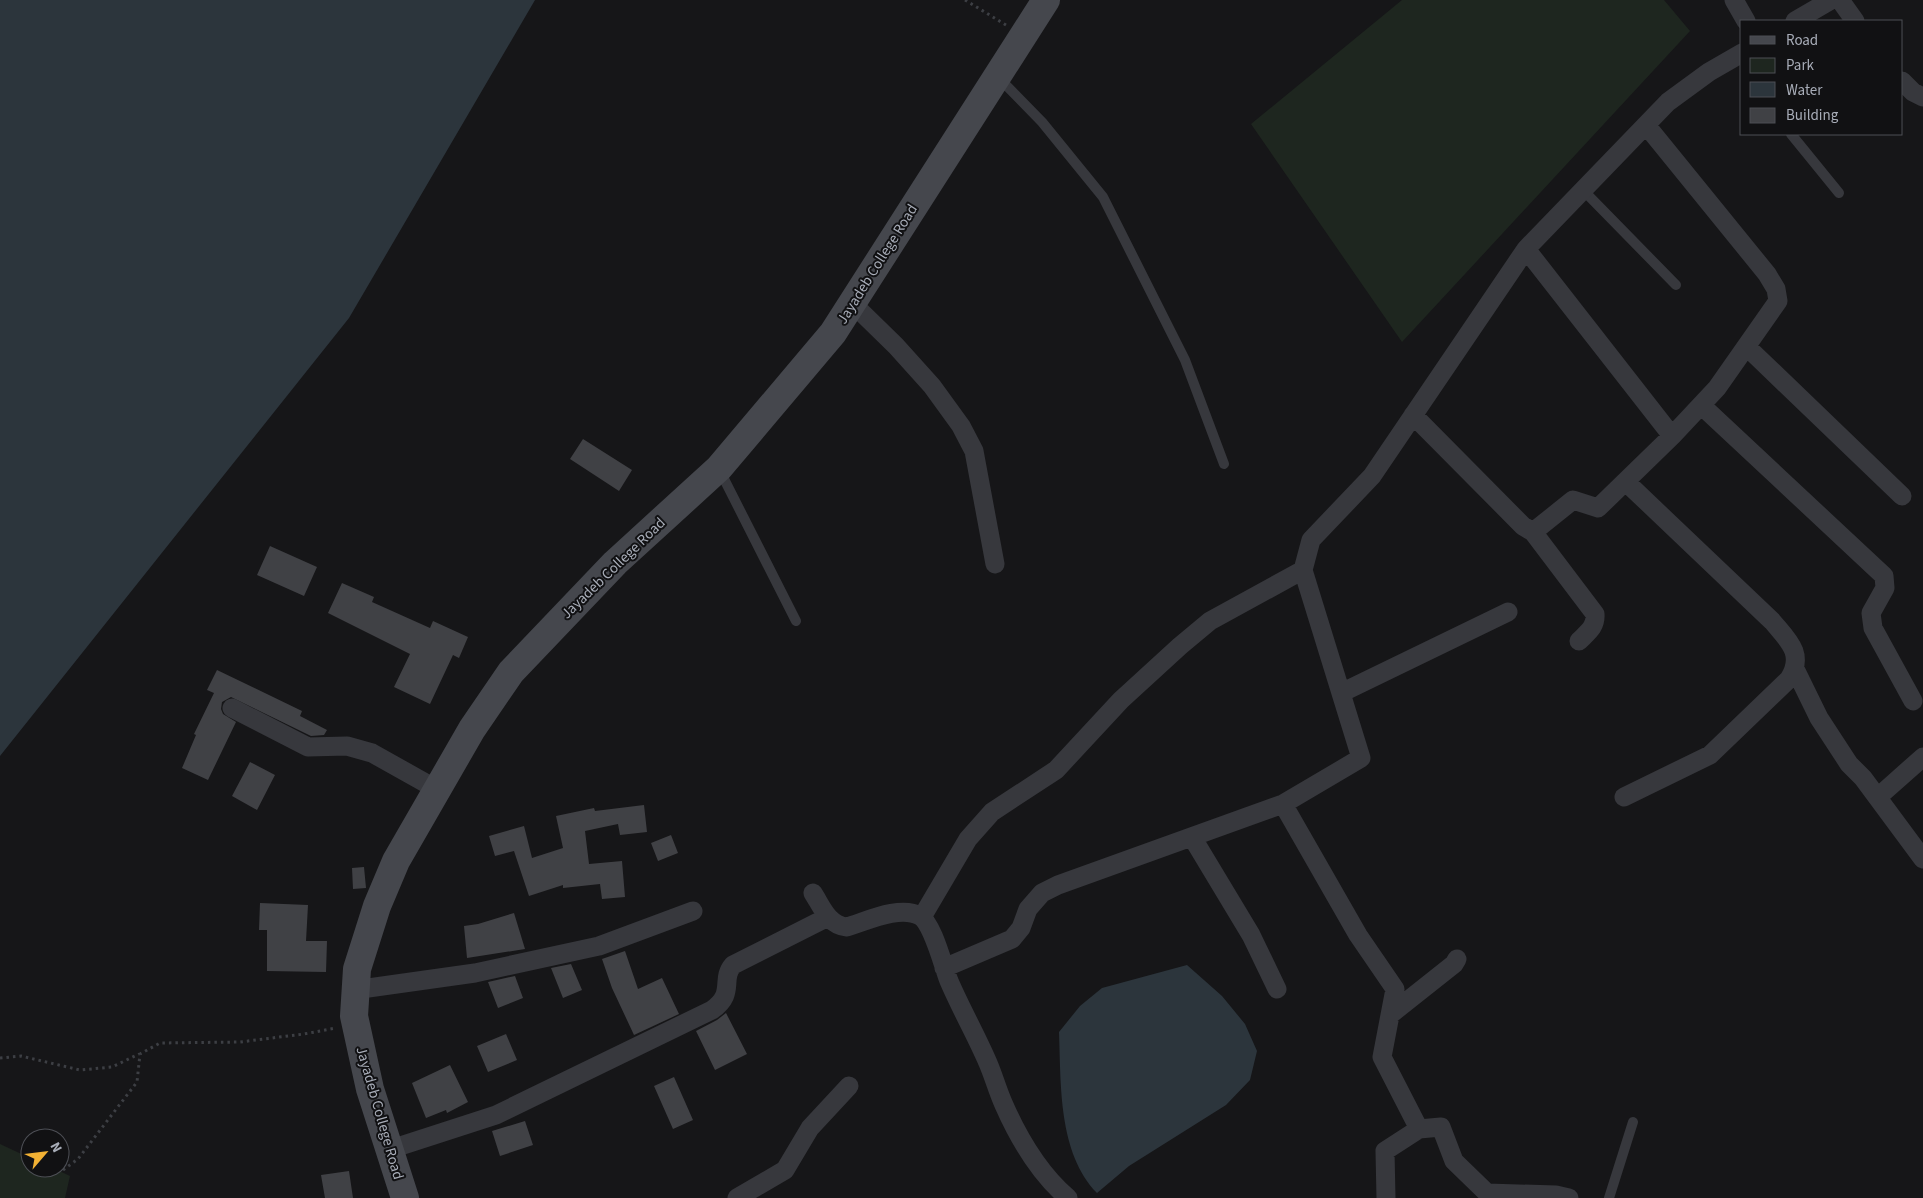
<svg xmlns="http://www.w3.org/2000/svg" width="1923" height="1198" font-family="'Source Sans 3',sans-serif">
	<rect width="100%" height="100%" fill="#161618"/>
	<path fill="#1e261f" d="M 1402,0 L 1664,0 L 1690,31 L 1402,342 L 1251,124 Z
		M 0,1144 L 30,1158 L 30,1168 L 53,1168 L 70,1176 L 65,1198 L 0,1198 Z"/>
	<path fill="#2c353c" d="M 0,0 L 535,0 L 349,318 L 0,756 Z
		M 1187,965 L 1222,996 L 1245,1024 L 1257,1051 L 1250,1080 L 1226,1105 L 1129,1166 L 1097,1193 C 1058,1153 1061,1084 1059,1032 L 1080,1006 L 1102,988 Z"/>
	<path fill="#404145" d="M 583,439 L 632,470 L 619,491 L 570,459 Z
		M 270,546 L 317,567 L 304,596 L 257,575 Z
		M 342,583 L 374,597 L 372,602 L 430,628 L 433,621 L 468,637 L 459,658 L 453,655 L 430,704 L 394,687 L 410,654 L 328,613 Z
		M 217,670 L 302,711 L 300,716 L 327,730 L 324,735 L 311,736 L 231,697 L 222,702 L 221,709 L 223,714 L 236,722 L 208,780 L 182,768 L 196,735 L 194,734 L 214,693 L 207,690 Z
		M 250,762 L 275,775 L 257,810 L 232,796 Z
		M 644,805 L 647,832 L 620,835 L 618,824 L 585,831 L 589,864 L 622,861 L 625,897 L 602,899 L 600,884 L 563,888 L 563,885 L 529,896 L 514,851 L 495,856 L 489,836 L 524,826 L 532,858 L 563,848 L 556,816 L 594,808 L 595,811 Z
		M 671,835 L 678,853 L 658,861 L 651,843 Z
		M 364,867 L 366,888 L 353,889 L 352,868 Z
		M 260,903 L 308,905 L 306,941 L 327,941 L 326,972 L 267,971 L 267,930 L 259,930 Z
		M 514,913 L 525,949 L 467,958 L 464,926 L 478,924 Z
		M 625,951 L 638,989 L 662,978 L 679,1014 L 634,1035 L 612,988 L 602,959 Z
		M 571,964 L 582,990 L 563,998 L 551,968 Z
		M 515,976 L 523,998 L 498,1008 L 488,982 Z
		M 726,1013 L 747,1054 L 715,1070 L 696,1031 L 717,1020 Z
		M 506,1034 L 517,1060 L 488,1072 L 477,1046 Z
		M 450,1065 L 468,1102 L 447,1113 L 446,1110 L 426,1118 L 412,1083 Z
		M 674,1077 L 693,1120 L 673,1129 L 654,1086 Z
		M 525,1121 L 533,1145 L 500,1156 L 492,1131 Z
		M 349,1171 L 353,1198 L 325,1198 L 321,1175 Z"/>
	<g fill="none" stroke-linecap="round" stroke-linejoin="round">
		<path stroke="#3d3f44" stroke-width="3" stroke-dasharray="2.5 4" stroke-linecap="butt" d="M 965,0 L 1006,25
			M 0,1058 L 21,1056 L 80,1070 L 112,1067 L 139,1054
			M 63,1170 L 78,1159 L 137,1082 L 140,1054 L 160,1043 L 240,1042 L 304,1034 L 336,1028"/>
		<path stroke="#37383d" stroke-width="10" d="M 998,77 L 1042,122 L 1103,197 L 1185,360 L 1224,464
			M 1791,134 L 1839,193
			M 1583,190 L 1676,285
			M 719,469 L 796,621
			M 1609,1198 L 1633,1122"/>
		<path stroke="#37383d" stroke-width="19" d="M 1734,0 L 1746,21
			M 1840,0 L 1855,21
			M 1795,21 L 1831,0
			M 1902,81 L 1913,92 L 1923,97
			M 1646,125 L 1767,274 L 1776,289 L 1778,301 L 1717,388 L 1672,436
			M 1526,249 L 1668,102 L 1709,72 L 1742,53
			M 852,303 L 896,346 L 932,386 L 961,426 L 974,451 L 995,564
			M 1747,347 L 1902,496
			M 1701,405 L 1884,576 L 1885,588 L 1871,613 L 1873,628 L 1913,701
			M 1533,532 L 1595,614 C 1596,627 1588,632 1579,641
			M 1795,669 L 1819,718 L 1849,764 L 1863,778 L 1923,859
			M 1341,693 L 1508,612
			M 232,708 L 308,747 L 347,746 L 372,753 L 438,790
			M 1624,797 L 1710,755 L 1789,679 C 1805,654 1788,640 1772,621 L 1626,482
			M 1878,797 L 1923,757
			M 1283,804 L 1361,758 L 1303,570 L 1311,540 L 1372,476 L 1526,249 L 1672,436 L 1598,508 L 1573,500 L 1533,532 L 1523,526 L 1413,415
			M 1192,837 L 1251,935 L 1277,989
			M 813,893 C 822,907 828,925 847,927 C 867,921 900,905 920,916 C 933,924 943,966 949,981 C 961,1009 976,1035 988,1063 C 994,1077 998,1092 1004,1105 C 1019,1139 1040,1174 1068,1198
			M 922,917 L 968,839 L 992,812 L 1056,770 L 1121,700 L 1180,646 L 1210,621 L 1303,570
			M 944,968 L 1012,939 L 1021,928 L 1028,909 L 1042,893 L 1058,885 L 1283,804 L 1358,935 L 1395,989 L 1382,1057 L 1419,1129
			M 354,990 L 475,973 L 599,946 L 693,911
			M 1391,1014 L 1454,964 L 1457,959
			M 391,1149 L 496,1115 L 712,1010 C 736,993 720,980 733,965 L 828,917
			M 737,1198 L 785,1170 L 810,1128 L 849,1086
			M 1386,1198 L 1385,1151 L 1419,1129 L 1441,1127 L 1454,1161 L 1487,1193 L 1556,1195 L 1569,1198"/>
		<path stroke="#45474d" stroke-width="28" d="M 405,1198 L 370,1089 L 354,1016 L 357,969 L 377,906 L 396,861 L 472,729 L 511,672 L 615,563 L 719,468 L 833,333 L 1046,0"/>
	</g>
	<g text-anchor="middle" stroke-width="4" stroke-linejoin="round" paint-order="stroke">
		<g font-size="15" fill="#a8adb8" stroke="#111113">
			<text transform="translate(877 264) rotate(-58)" y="5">Jayadeb College Road</text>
			<text transform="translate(613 568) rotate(-44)" y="5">Jayadeb College Road</text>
			<text transform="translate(380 1113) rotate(74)" y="5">Jayadeb College Road</text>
		</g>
	</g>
	<rect x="1740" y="20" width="162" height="115" fill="#111113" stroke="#4d4f55"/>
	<rect x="1750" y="36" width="25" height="8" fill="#45474d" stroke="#4d4f55"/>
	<text x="1786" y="45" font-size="15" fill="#a8adb8">Road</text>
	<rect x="1750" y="58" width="25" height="15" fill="#1e261f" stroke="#4d4f55"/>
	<text x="1786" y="70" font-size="15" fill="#a8adb8">Park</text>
	<rect x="1750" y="82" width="25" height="15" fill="#2c353c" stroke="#4d4f55"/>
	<text x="1786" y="95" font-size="15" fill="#a8adb8">Water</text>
	<rect x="1750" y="108" width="25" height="15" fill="#404145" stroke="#4d4f55"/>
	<text x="1786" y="120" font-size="15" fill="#a8adb8">Building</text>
	<g transform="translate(45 1153) rotate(62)"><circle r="24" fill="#111113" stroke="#4d4f55"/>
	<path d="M0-4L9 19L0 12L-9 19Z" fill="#f2b134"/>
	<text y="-8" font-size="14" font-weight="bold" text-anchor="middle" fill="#a8adb8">N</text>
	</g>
</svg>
